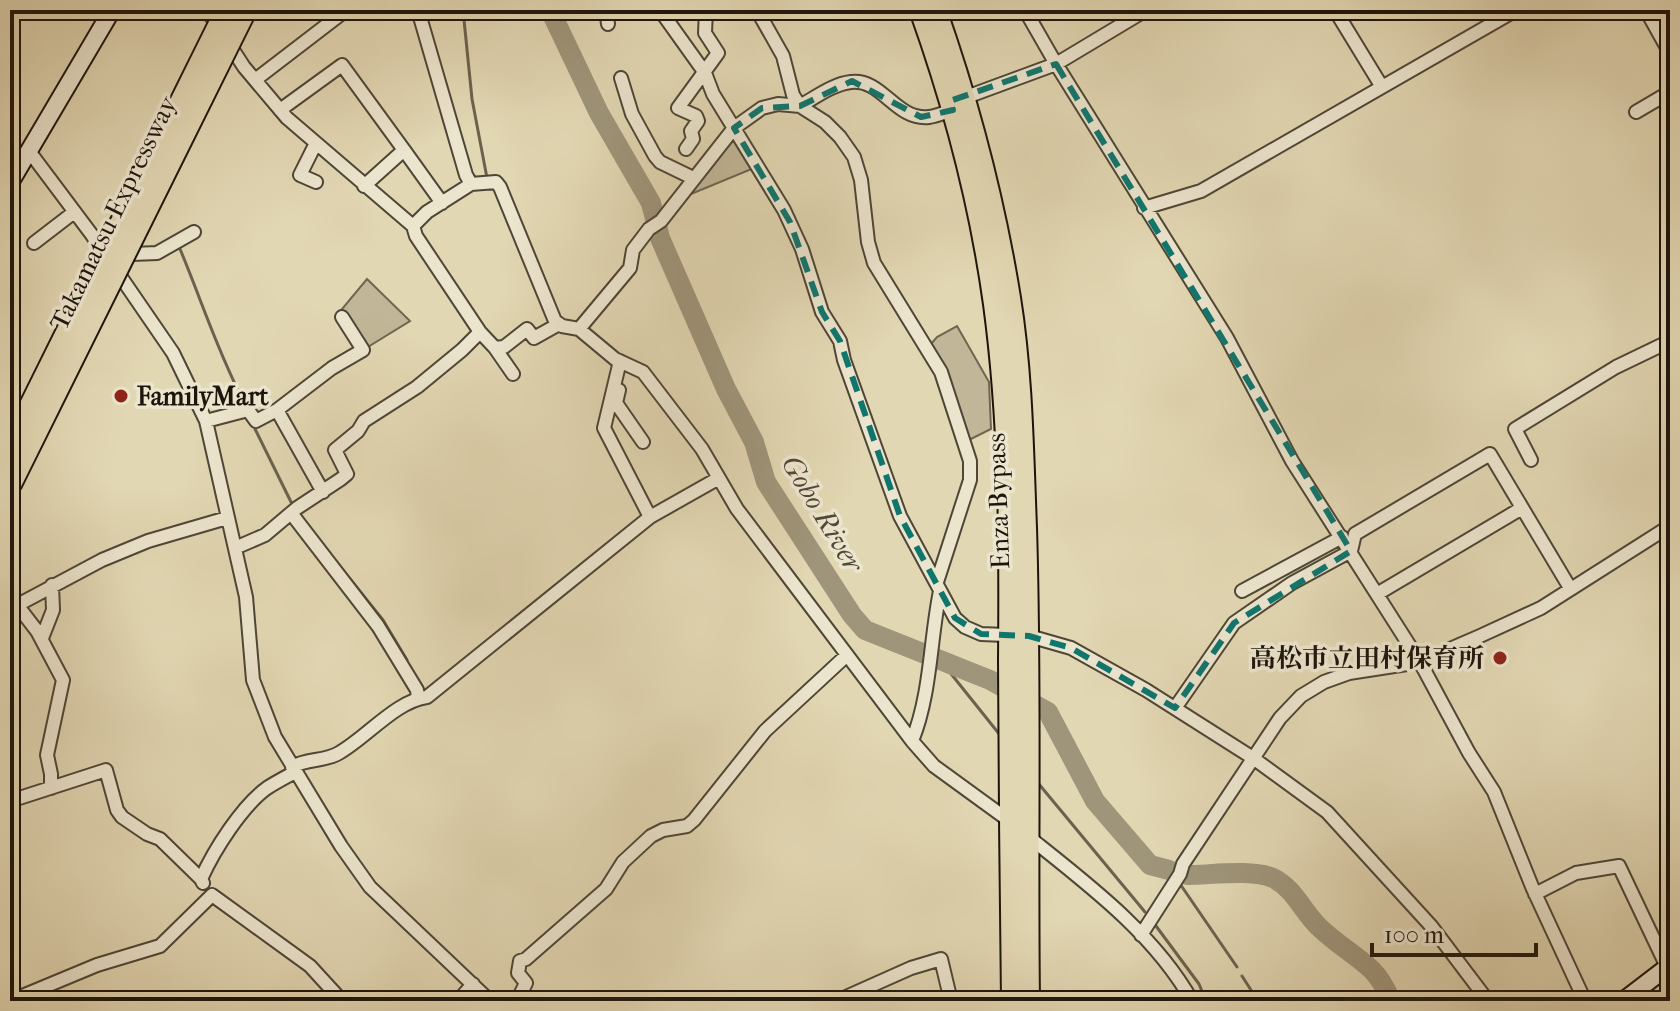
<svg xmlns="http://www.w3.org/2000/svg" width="1680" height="1011" font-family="'IM FELL French Canon','Noto Serif JP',serif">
	<rect width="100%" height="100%" fill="#e2d7b3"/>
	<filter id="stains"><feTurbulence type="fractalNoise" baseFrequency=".0025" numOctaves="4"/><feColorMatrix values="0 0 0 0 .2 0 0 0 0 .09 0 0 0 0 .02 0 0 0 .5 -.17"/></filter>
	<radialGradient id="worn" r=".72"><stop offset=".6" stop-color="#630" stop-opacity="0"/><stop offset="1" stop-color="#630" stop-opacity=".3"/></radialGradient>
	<path fill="#c1b697" stroke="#6f6652" stroke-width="2" d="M 731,135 L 754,168 L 691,194 L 688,189 Z
		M 367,279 L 410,321 L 363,350 L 337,315 Z
		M 957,326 L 989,382 L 991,429 L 969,440 L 949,386 L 951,384 L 931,344 L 937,337 Z"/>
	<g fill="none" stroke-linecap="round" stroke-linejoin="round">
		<path stroke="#6b624e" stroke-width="3" d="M 463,10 L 472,99 L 487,178
			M 180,249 C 201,299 217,350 242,398
			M 255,429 L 293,506
			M 334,559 L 383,620 L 407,660
			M 940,660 L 1000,735
			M 1038,783 L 1145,912
			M 1178,881 L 1237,967
			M 1156,926 L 1199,984 L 1206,1001
			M 1242,976 L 1258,1001"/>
		<path stroke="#9f957a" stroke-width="20" d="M 550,10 L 599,113 L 651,203 L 660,238 L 726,389 L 754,442 L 766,482 L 852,615 L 865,630 L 990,680 L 1048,712 L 1095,801 L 1150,865 L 1169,870
			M 1187,875 C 1211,875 1252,869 1273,878 C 1294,888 1303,912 1319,927 C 1335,943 1355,954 1372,970 C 1381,979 1386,989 1391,1001"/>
		<g stroke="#4e4636" stroke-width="16">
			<path id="minor" d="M 207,10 L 244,67 L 287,118 L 413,226 L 427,212 L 471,184
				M 418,10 L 466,175 L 471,184 L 496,182 L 500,187 L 555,321 L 562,326 L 579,329 L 615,359 L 643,372 L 702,449 L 737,509 L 912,741 L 934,766 L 1011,822
				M 606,10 L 608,24
				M 660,10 L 705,73 L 713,94 L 784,210 L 802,249 L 822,312 L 840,341 L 844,360 L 900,516 L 955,618 L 965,627 L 981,634 L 1029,636 L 1071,648 L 1146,690 L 1253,758 L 1327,812 L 1432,927 L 1488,1001
				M 757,10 L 783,56 L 793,95 L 800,106 C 816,97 833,84 851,82 C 882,78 896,121 929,117 C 937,116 945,112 953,110
				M 1025,10 L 1056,64 L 1227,338 L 1292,461 L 1420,662 L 1469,753 L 1494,792 L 1533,889 L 1585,1001
				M 1335,10 L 1382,87
				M 1646,10 L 1670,53
				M 621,78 L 632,114 L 655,156 L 660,162 L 693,178
				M 255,80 L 341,14
				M 961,99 L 1056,64 L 1146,10
				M 280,110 L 342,65 L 404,150 L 364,186
				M 1636,112 L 1670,92
				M 316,143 L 300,175 L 316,182
				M 686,149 L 693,139 L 691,131 L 698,121 L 696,116 L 678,108 L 718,53 L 705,33 L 706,10
				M 404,150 L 442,203
				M 29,151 L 92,235 L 173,353 L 206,421 L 246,597 L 253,680 L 275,737 L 341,846 L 370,887 L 490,1001
				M 1144,208 L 1201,191 L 1516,10
				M 34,243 L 73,213
				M 132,254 L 157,253 L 194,232
				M 579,329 L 630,268 L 633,250 L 649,229 L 661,221 L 734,128 L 762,108 L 778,104 L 800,106 L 825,122 L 840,137 L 854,157 L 861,180 L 868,242 L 874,263 L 941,372 L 970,461 L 970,480 L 937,582
				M 480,332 L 495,348 L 504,347 L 527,329 L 534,338 L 559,324
				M 495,348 L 513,374
				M 620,361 L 604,428 L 650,517
				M 619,390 L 616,403 L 643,442
				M 277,410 L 332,368 L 363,350 L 342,317
				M 206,421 L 248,410 L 256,421 L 277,410 L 323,492
				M 1531,460 L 1515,429 L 1616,367 L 1670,341
				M 291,513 L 378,626 L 417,690 L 418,698
				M 235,548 L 265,535 L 297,508 L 341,479 L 347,474 L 335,450 L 358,431 L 364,421 L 417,387 L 462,350 L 480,332 L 416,236 L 413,226
				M 1242,591 L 1342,537
				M 1377,594 L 1522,508
				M 17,605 L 37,631 L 63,680 L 47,755 L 51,774 L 51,788
				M 10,609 L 102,560 L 148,541 L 227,518
				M 42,638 L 53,610 L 52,585
				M 1175,708 L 1234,623 L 1292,583 L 1351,551 L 1355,534 L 1490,454 L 1570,588
				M 912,741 C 931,694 930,640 940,591
				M 292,767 C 307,758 324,762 339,753 C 367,737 396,701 427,697 L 650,517 L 719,478
				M 10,801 L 106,770 L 117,810 L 122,817 L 147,834 L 160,839 L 201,879
				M 1025,834 C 1085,882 1154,933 1192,1001
				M 203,883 L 201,879 C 214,850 242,806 267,788 C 276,782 286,777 295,772
				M 1535,894 L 1576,873 L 1619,866 L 1667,967
				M 1141,935 L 1180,874 L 1183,864 L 1280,718 L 1301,696 L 1324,682 L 1349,673 L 1420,662 L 1480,636 L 1541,608 L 1670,526
				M 20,1001 L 20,997 L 97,965 L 160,946 L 212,895 L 310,966 L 342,1001
				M 80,1001 L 87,998
				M 458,1001 L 473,984
				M 517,1001 L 526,983 L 518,973 L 520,961 L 526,959 L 606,889 L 623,862 L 651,836 L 663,830 L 687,826 L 694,820 L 765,731 L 847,655
				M 837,1001 L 911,968 L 941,959 L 951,1001"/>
		</g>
		<g stroke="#1d150c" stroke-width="20">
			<path id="secondary" d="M 10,183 L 112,10
				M 1623,1001 L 1670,965"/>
		</g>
		<g stroke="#1d150c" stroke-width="24">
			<path id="trunk" d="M 920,10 C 954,105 980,203 994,304 C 1010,422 1010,542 1009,661 C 1009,774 1011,888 1012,1001
				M 936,10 C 969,104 994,199 1010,298 C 1022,373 1023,451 1026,528 C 1031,685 1027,843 1029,1001"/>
		</g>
		<use href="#minor" stroke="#ece5ce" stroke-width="12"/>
		<use href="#secondary" stroke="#ece5ce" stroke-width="16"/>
		<use href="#trunk" stroke="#e2d7b3" stroke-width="20"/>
		<g stroke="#1d150c" stroke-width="26" stroke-linecap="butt">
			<path id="motorway-bridge" d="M 10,448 L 227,10
				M 10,484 L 245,10"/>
		</g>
		<use href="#motorway-bridge" stroke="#e2d7b3" stroke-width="22"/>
	</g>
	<path fill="none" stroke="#0f766e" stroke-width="6" stroke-dasharray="16 10" stroke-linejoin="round" d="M 1056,64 L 1351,551 L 1234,623 L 1175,708 L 1071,648 L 1029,636 L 981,634 L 955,618 L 900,516 L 840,341 L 822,312 L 790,222 L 734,128 L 762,108 L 800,106 L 852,81 L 921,117 L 953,110 L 950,101 Z"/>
	<g fill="#8f2418" stroke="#ece5ce" stroke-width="3">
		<circle cx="121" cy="396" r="8"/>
		<circle cx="1500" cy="658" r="8"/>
	</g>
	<g text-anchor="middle" stroke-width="7" stroke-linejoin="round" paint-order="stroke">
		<g font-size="26" fill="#1d150c" stroke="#ece5ce">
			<text transform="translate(113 213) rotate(-64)" y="9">Takamatsu Expressway</text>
			<text transform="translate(998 501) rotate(-92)" y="9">Enza Bypass</text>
		</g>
		<g font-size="26" font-weight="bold" fill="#1d150c" stroke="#ece5ce" text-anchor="start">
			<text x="137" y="405">FamilyMart</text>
			<text x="1484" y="667" text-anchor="end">高松市立田村保育所</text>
		</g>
		<g font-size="28" font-style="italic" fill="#514838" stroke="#ece5ce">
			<text transform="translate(823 513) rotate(59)" y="10">Gobo River</text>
		</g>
	</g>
	<rect width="1680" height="1011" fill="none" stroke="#e2d7b3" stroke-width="40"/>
	<rect x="12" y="12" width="1656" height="987" fill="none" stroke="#1d150c" stroke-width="4"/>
	<rect x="20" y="20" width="1640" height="971" fill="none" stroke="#1d150c" stroke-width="2"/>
	<path d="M1372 943v12h164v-12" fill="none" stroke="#1d150c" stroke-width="4"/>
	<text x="1384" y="943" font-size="24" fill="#1d150c" stroke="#ece5ce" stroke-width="6" paint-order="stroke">100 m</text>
	<rect width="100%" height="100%" filter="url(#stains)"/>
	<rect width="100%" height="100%" fill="url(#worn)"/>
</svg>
